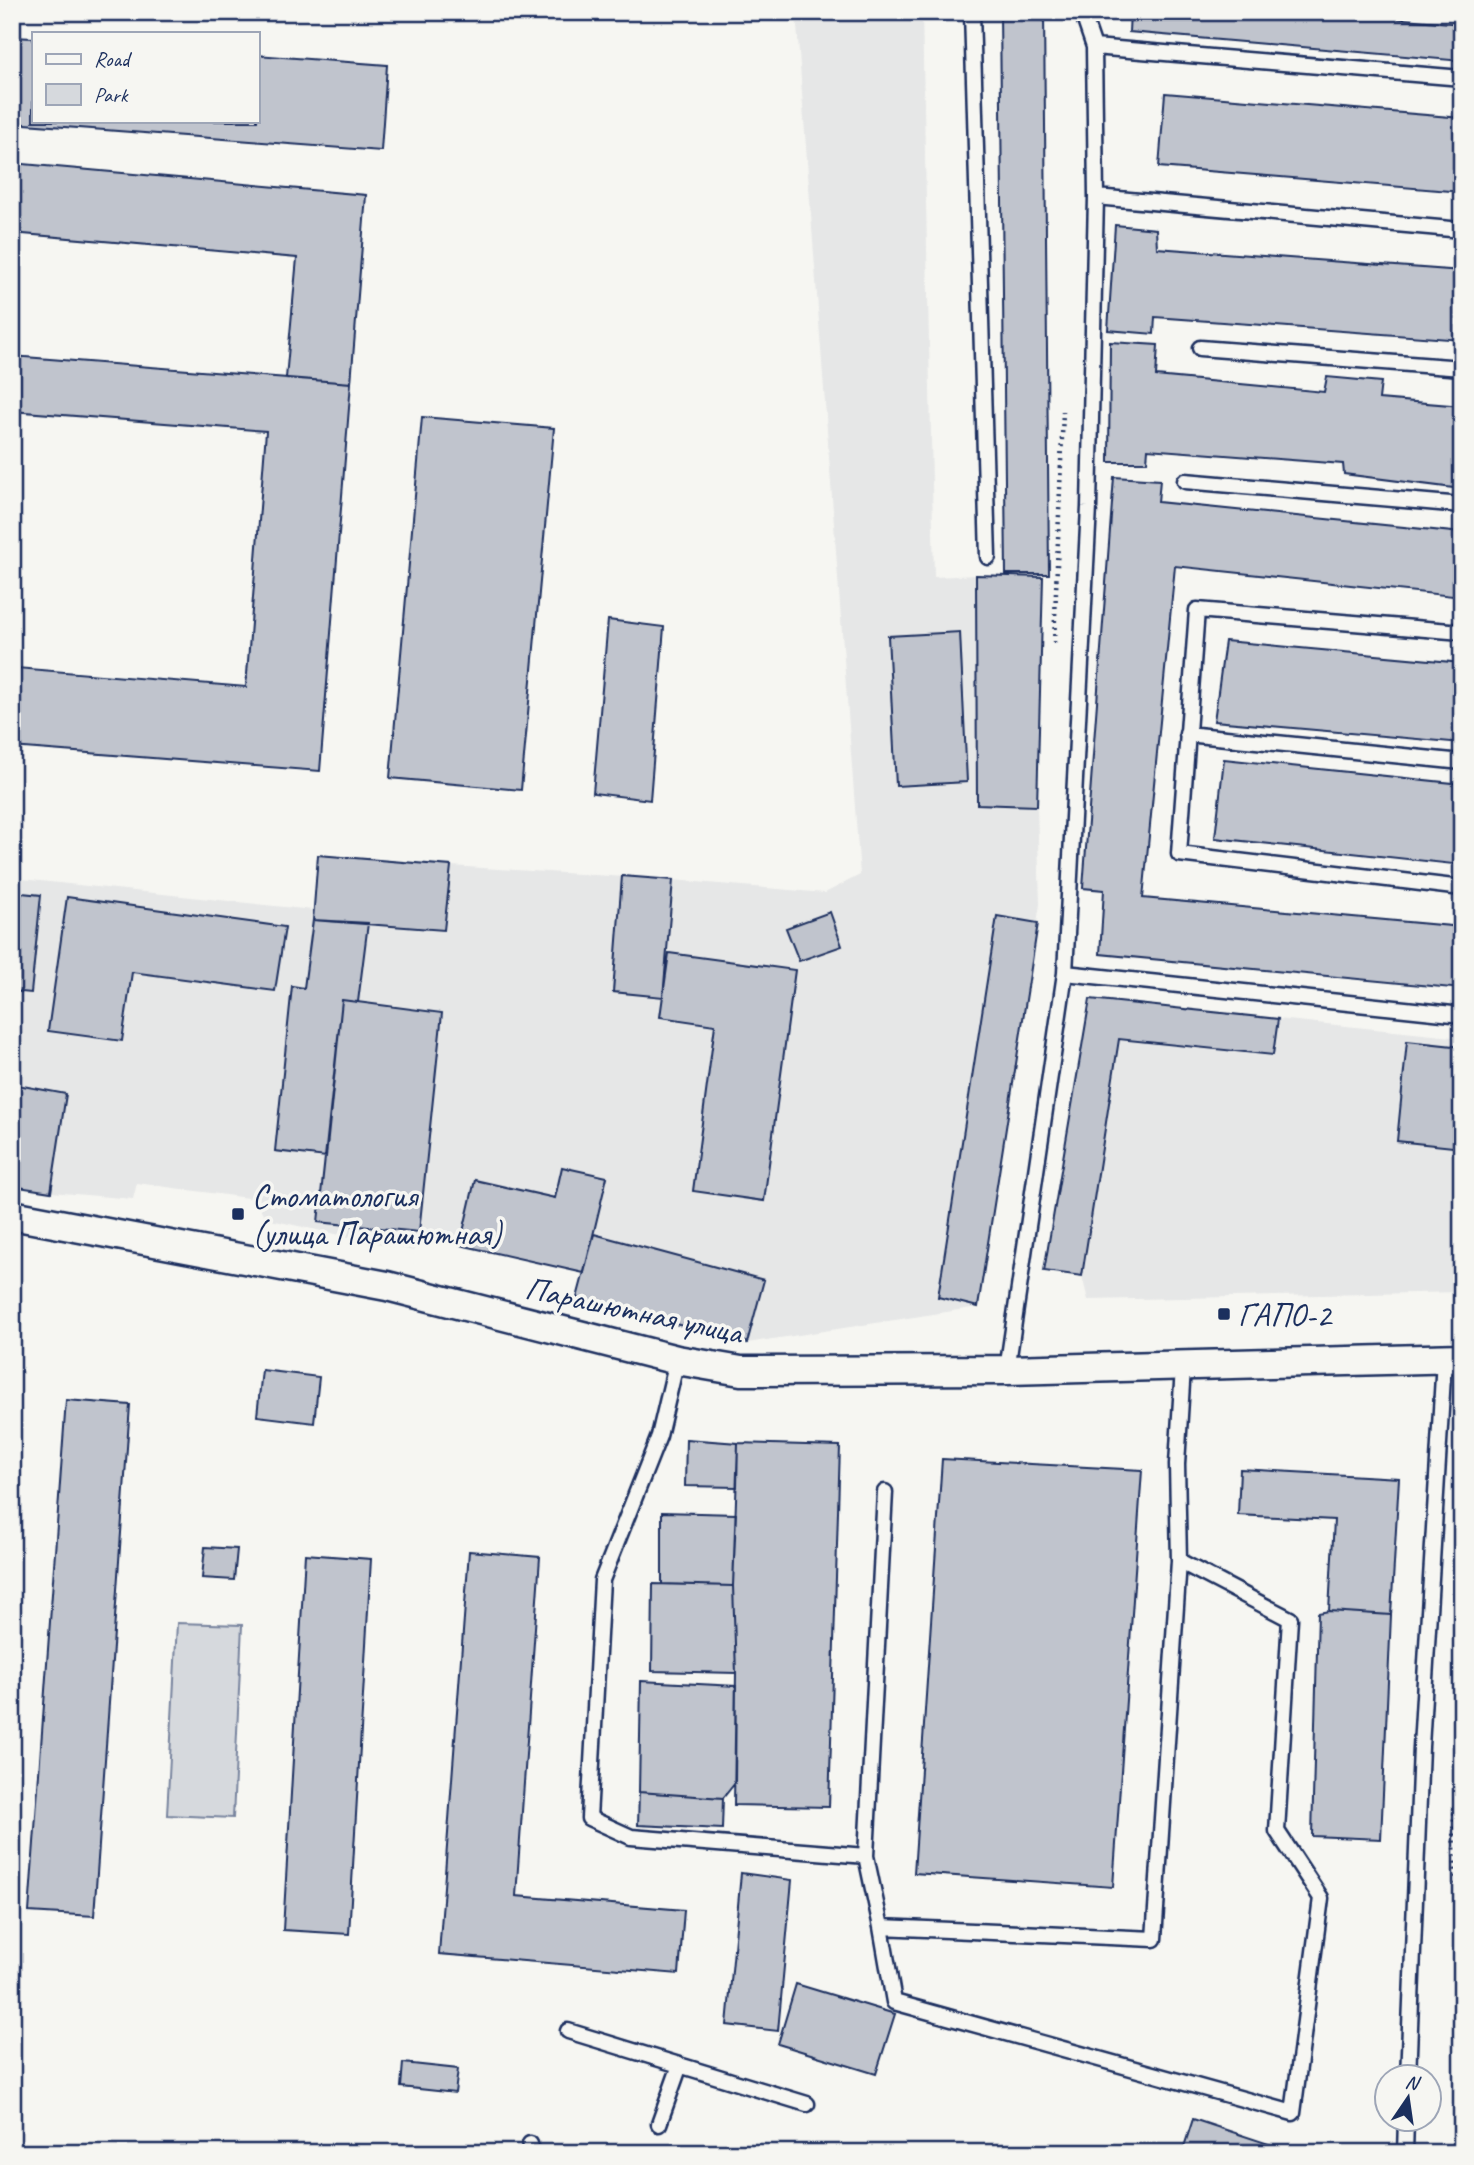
<svg xmlns="http://www.w3.org/2000/svg" width="1474" height="2165" font-family="Caveat,sans-serif">
	<rect width="100%" height="100%" fill="#f6f6f2"/>
	<filter id="ink" filterUnits="userSpaceOnUse"><feTurbulence type="fractalNoise" baseFrequency=".0143" numOctaves="2"/><feDisplacementMap in="SourceGraphic" scale="14" xChannelSelector="R" yChannelSelector="G"/><feConvolveMatrix kernelMatrix="1 2 1 2 8 2 1 2 1" color-interpolation-filters="sRGB"/></filter>
	<g filter="url(#ink)">
		<path fill="#e6e7e7" d="M 796,12 L 922,12 L 934,577 L 976,575 L 1043,577 L 1037,806 L 1040,904 L 978,1307 L 747,1343 L 577,1298 L 584,1273 L 460,1245 L 462,1240 L 419,1232 L 414,1251 L 266,1219 L 255,1199 L 137,1183 L 133,1199 L 51,1192 L 12,1186 L 12,878 L 313,910 L 318,855 L 451,866 L 673,880 L 825,893 L 860,875 Z
			M 1278,1019 L 1462,1038 L 1462,1292 L 1088,1300 L 1082,1276 L 1119,1039 L 1273,1055 Z"/>
		<path fill="#d6d9dd" stroke="#78849e" stroke-width="2" d="M 177,1623 L 242,1625 L 233,1818 L 167,1815 Z"/>
		<path fill="#c0c4cd" stroke="#1b2f5e" stroke-width="2" d="M 1000,12 L 1044,12 L 1049,574 L 1006,574 Z
			M 1130,12 L 1321,12 L 1462,24 L 1462,61 L 1129,32 Z
			M 12,37 L 33,38 L 33,121 L 257,121 L 257,55 L 387,65 L 381,151 L 12,123 Z
			M 1165,93 L 1462,118 L 1462,192 L 1159,167 Z
			M 12,163 L 366,195 L 351,383 L 286,378 L 297,258 L 12,233 Z
			M 1115,225 L 1156,229 L 1157,248 L 1462,271 L 1462,340 L 1155,317 L 1154,334 L 1108,330 Z
			M 1110,342 L 1158,345 L 1156,376 L 1324,392 L 1327,377 L 1381,382 L 1379,399 L 1462,406 L 1462,489 L 1344,474 L 1343,464 L 1148,449 L 1147,462 L 1109,462 Z
			M 12,356 L 351,383 L 320,771 L 12,747 L 17,668 L 246,687 L 266,431 L 12,411 Z
			M 422,417 L 554,428 L 521,790 L 390,778 Z
			M 1114,477 L 1160,480 L 1158,502 L 1462,533 L 1462,597 L 1175,566 L 1143,898 L 1462,927 L 1462,989 L 1100,954 L 1104,890 L 1083,888 Z
			M 976,575 L 1043,577 L 1037,806 L 977,804 Z
			M 608,620 L 664,627 L 650,800 L 593,793 Z
			M 960,632 L 967,782 L 896,786 L 888,636 Z
			M 1225,641 L 1462,663 L 1462,743 L 1214,721 Z
			M 1224,759 L 1462,784 L 1462,865 L 1215,838 Z
			M 318,855 L 451,866 L 444,930 L 313,920 Z
			M 622,876 L 673,880 L 663,997 L 613,992 Z
			M 12,892 L 41,895 L 31,993 L 12,991 Z
			M 67,897 L 285,927 L 275,991 L 132,972 L 122,1041 L 48,1031 Z
			M 830,912 L 842,946 L 799,961 L 786,928 Z
			M 997,916 L 1038,923 L 978,1307 L 938,1297 Z
			M 313,920 L 368,923 L 358,1002 L 342,1000 L 326,1157 L 275,1151 L 292,986 L 304,988 Z
			M 669,953 L 795,970 L 764,1201 L 693,1191 L 715,1025 L 660,1017 Z
			M 1090,999 L 1278,1019 L 1273,1055 L 1119,1039 L 1082,1276 L 1044,1271 Z
			M 342,1000 L 442,1013 L 419,1232 L 318,1222 Z
			M 1407,1041 L 1462,1047 L 1462,1148 L 1397,1141 Z
			M 12,1084 L 66,1094 L 51,1192 L 12,1186 Z
			M 562,1167 L 607,1177 L 584,1273 L 460,1245 L 475,1180 L 555,1198 Z
			M 594,1234 L 764,1280 L 747,1343 L 577,1298 Z
			M 262,1370 L 319,1377 L 314,1423 L 257,1416 Z
			M 66,1400 L 130,1405 L 94,1916 L 29,1912 Z
			M 686,1439 L 738,1443 L 737,1487 L 685,1486 Z
			M 738,1443 L 840,1446 L 829,1807 L 734,1805 L 736,1673 L 733,1586 Z
			M 942,1459 L 1142,1470 L 1113,1887 L 914,1873 Z
			M 1240,1469 L 1399,1478 L 1391,1615 L 1329,1611 L 1334,1520 L 1238,1515 Z
			M 662,1512 L 736,1514 L 733,1586 L 662,1584 Z
			M 205,1547 L 237,1549 L 234,1580 L 202,1578 Z
			M 469,1551 L 540,1557 L 516,1896 L 684,1910 L 679,1974 L 439,1954 Z
			M 305,1554 L 371,1559 L 349,1934 L 283,1930 Z
			M 653,1584 L 733,1586 L 736,1673 L 652,1671 Z
			M 1329,1611 L 1391,1615 L 1381,1839 L 1312,1836 L 1318,1613 Z
			M 641,1681 L 736,1686 L 735,1783 L 723,1798 L 639,1792 Z
			M 639,1792 L 723,1798 L 722,1829 L 638,1825 Z
			M 741,1873 L 792,1880 L 778,2031 L 727,2025 Z
			M 796,1984 L 895,2014 L 876,2074 L 778,2044 Z
			M 403,2063 L 458,2069 L 455,2093 L 401,2087 Z
			M 1193,2119 L 1296,2153 L 1182,2153 Z
			M 564,2147 L 614,2150 L 614,2153 L 564,2153 Z"/>
		<g fill="none" stroke-linecap="round" stroke-linejoin="round">
			<g stroke="#1b2f5e" stroke-width="19">
				<path id="lane" d="M 972,12 L 988,557
					M 1094,47 L 1462,78
					M 1096,197 L 1462,230
					M 1200,348 L 1462,368
					M 1185,481 L 1462,505
					M 1462,632 L 1197,610 L 1179,854 L 1462,888
					M 1187,734 L 1462,762
					M 1065,973 L 1462,1015
					M 677,1360 L 659,1436 L 602,1580 L 589,1818 L 631,1837 L 866,1856
					M 1007,1370 L 1065,973 L 1089,507 L 1096,197 L 1094,47 L 1082,12
					M 885,1492 L 866,1856 L 881,1927 L 1154,1939 L 1179,1561 L 1177,1464 L 1183,1367
					M 881,1927 L 894,2002 L 1293,2113 L 1321,1898 L 1277,1831 L 1290,1619 L 1179,1561
					M 568,2031 L 807,2104
					M 1408,2078 L 1421,1747 L 1444,1359
					M 659,2124 L 680,2065
					M 529,2153 L 530,2144
					M 1405,2153 L 1406,2120"/>
			</g>
			<g stroke="#1b2f5e" stroke-width="33">
				<path id="street" d="M 12,1215 L 387,1286 L 677,1360 L 741,1371 L 1007,1370 L 1462,1358"/>
			</g>
			<path stroke="#1b2f5e" stroke-width="4.5" stroke-dasharray="2 5" stroke-linecap="butt" d="M 1054,643 L 1063,411
				M 1462,1715 L 1453,1831 L 1462,1964"/>
			<use href="#lane" stroke="#f6f6f2" stroke-width="14"/>
			<use href="#street" stroke="#f6f6f2" stroke-width="28"/>
		</g>
	</g>
	<g fill="#1b2f5e" stroke="#f6f6f2" stroke-width="2.5">
		<rect x="231" y="1207" width="14" height="14" rx="3.5"/>
		<rect x="1217" y="1307" width="14" height="14" rx="3.5"/>
	</g>
	<g text-anchor="middle" stroke-width="7" stroke-linejoin="round" paint-order="stroke">
		<g font-size="33" fill="#1b2f5e" stroke="#f6f6f2" text-anchor="start">
			<text x="252" y="1207">Стоматология<tspan x="252" dy="38">(улица Парашютная)</tspan></text>
			<text x="1238" y="1326">ГАПО-2</text>
		</g>
		<g font-size="33" fill="#1b2f5e" stroke="#f6f6f2">
			<text transform="translate(634 1309) rotate(12)" y="12">Парашютная улица</text>
		</g>
	</g>
	<rect width="1474" height="2165" fill="none" stroke="#f6f6f2" stroke-width="42"/>
	<rect x="21" y="21" width="1432" height="2123" fill="none" stroke="#1b2f5e" stroke-width="2.5" filter="url(#ink)"/>
	<rect x="32" y="32" width="228" height="91" fill="#f6f6f2" stroke="#9ea6b7" stroke-width="2"/>
	<rect x="46" y="54" width="35" height="10" fill="#f6f6f2" stroke="#9ea6b7" stroke-width="2"/>
	<text x="94" y="66" font-size="21" fill="#1b2f5e">Road</text>
	<rect x="46" y="84" width="35" height="21" fill="#d6d9dd" stroke="#9ea6b7" stroke-width="2"/>
	<text x="94" y="102" font-size="21" fill="#1b2f5e">Park</text>
	<g transform="translate(1408 2098) rotate(13)"><circle r="33" fill="#f6f6f2" stroke="#9ea6b7" stroke-width="2"/>
	<path d="M0-5L12 26L0 18L-12 26Z" fill="#1b2f5e"/>
	<text y="-10" font-size="19" font-weight="bold" text-anchor="middle" fill="#1b2f5e">N</text>
	</g>
</svg>
